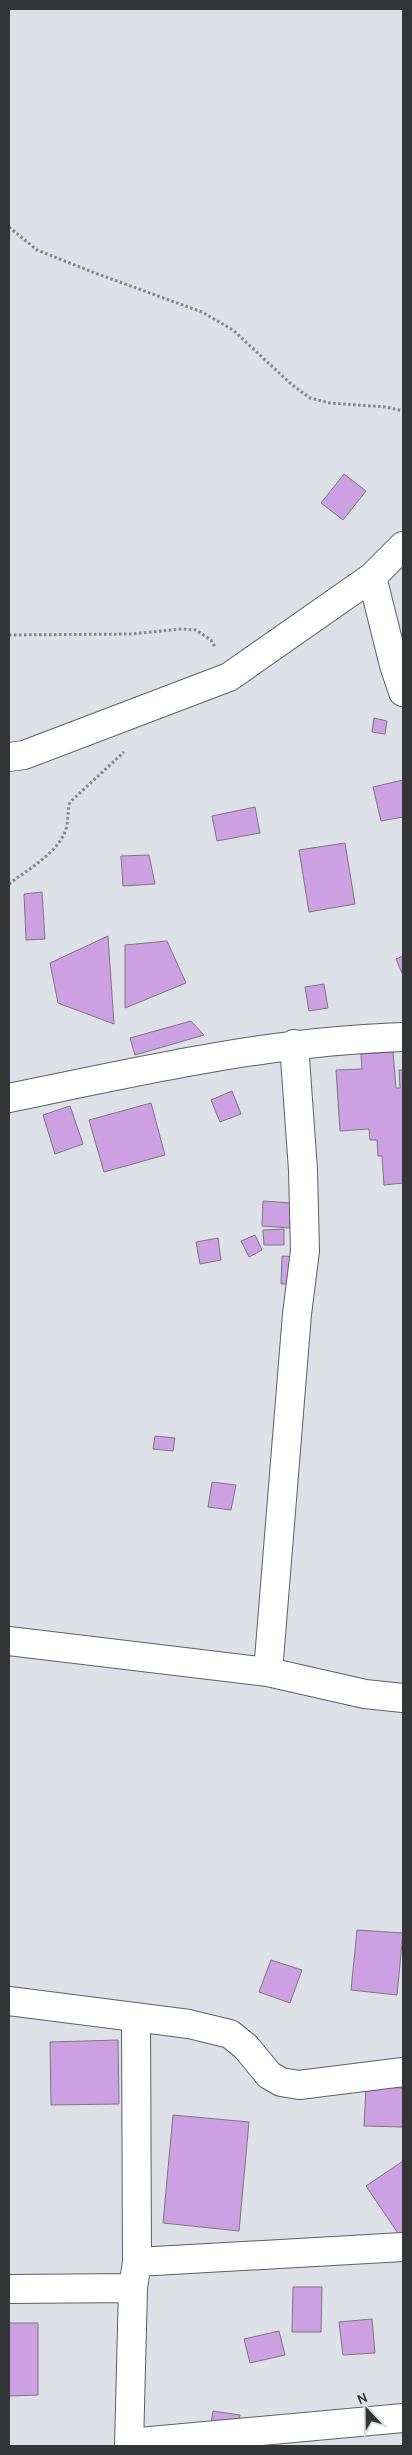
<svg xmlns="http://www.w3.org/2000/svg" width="412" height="2455" font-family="Karla,sans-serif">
	<rect width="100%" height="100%" fill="#dde1e7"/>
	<path fill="#cca0e3" stroke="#7b777d" d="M 344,474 L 366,491 L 343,520 L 321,503 Z
		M 374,718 L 387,721 L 385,734 L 372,732 Z
		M 403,780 L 403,817 L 381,821 L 373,787 Z
		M 255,807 L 260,833 L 217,841 L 212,816 Z
		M 345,843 L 355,904 L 309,912 L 299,850 Z
		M 149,855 L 155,884 L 123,886 L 121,856 Z
		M 42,892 L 45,939 L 26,940 L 24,894 Z
		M 108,936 L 114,1024 L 58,1003 L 50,963 Z
		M 167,941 L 186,983 L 125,1008 L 125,945 Z
		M 403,956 L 403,973 L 402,973 L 396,959 Z
		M 324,984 L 328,1008 L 309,1011 L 305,987 Z
		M 191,1021 L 204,1035 L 135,1055 L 130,1038 Z
		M 393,1052 L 396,1088 L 400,1088 L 399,1070 L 403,1070 L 403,1183 L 384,1185 L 382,1156 L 378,1156 L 377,1140 L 370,1140 L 369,1129 L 340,1131 L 336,1070 L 362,1069 L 361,1054 Z
		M 232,1091 L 241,1114 L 220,1122 L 211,1100 Z
		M 151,1103 L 165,1155 L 104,1172 L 89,1120 Z
		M 70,1106 L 83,1144 L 55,1154 L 43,1115 Z
		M 263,1201 L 291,1203 L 290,1228 L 262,1226 Z
		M 284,1229 L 284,1245 L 264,1245 L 263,1230 Z
		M 255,1235 L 262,1250 L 249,1257 L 241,1241 Z
		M 218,1238 L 221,1260 L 200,1264 L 196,1242 Z
		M 282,1256 L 299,1257 L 297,1284 L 281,1284 Z
		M 155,1436 L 175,1438 L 173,1451 L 153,1449 Z
		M 212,1482 L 236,1485 L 231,1510 L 208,1507 Z
		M 357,1930 L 403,1933 L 397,1995 L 351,1990 Z
		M 271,1960 L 302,1970 L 290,2003 L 259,1992 Z
		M 118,2040 L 119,2104 L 51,2105 L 50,2042 Z
		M 366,2087 L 403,2088 L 403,2127 L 364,2126 Z
		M 173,2115 L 249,2122 L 239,2231 L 163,2223 Z
		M 403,2161 L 403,2239 L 402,2239 L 366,2186 Z
		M 293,2287 L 322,2287 L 321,2332 L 292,2332 Z
		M 372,2319 L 375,2353 L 343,2355 L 339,2322 Z
		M 9,2323 L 38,2323 L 38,2395 L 9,2396 Z
		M 279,2331 L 285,2355 L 250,2363 L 244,2339 Z
		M 213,2411 L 240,2415 L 237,2433 L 210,2429 Z"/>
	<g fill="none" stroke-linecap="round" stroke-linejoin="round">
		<g stroke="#5c5f64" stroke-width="30">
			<path id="street" d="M 403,546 L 372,577 L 394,665 L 403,692
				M 9,757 L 24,755 L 229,677 L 372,577
				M 9,1098 C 139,1071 270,1041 403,1037
				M 9,1641 L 268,1672 L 365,1694 L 403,1698
				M 268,1672 L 297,1314 L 305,1251 L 303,1170 L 294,1044
				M 9,2001 L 189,2024 L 230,2034 L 246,2047 L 269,2075 L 281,2082 L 299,2085 L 403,2072
				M 137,2262 L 403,2247
				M 9,2289 L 133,2288
				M 129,2443 L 403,2418
				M 129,2446 L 133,2288 L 137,2262 L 136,2018"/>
		</g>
		<path stroke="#828589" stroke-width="3" stroke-dasharray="2.5 2.5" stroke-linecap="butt" d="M 9,227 L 37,250 L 95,273 L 202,312 L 233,330 L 291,384 L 310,398 L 330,403 L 386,407 L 403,411
			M 9,635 L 132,634 L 182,629 L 196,630 L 211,640 L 215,647
			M 9,884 C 27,870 56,854 65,832 C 69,822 67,811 70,802 L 124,752"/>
		<use href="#street" stroke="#fff" stroke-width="28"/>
	</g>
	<rect width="412" height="2455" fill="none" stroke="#333537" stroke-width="20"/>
	<g transform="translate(367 2410) rotate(338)" stroke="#dde1e7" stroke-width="4" paint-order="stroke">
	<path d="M0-4L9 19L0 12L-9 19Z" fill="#333537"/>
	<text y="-8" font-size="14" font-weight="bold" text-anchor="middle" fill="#333537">N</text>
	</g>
</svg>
